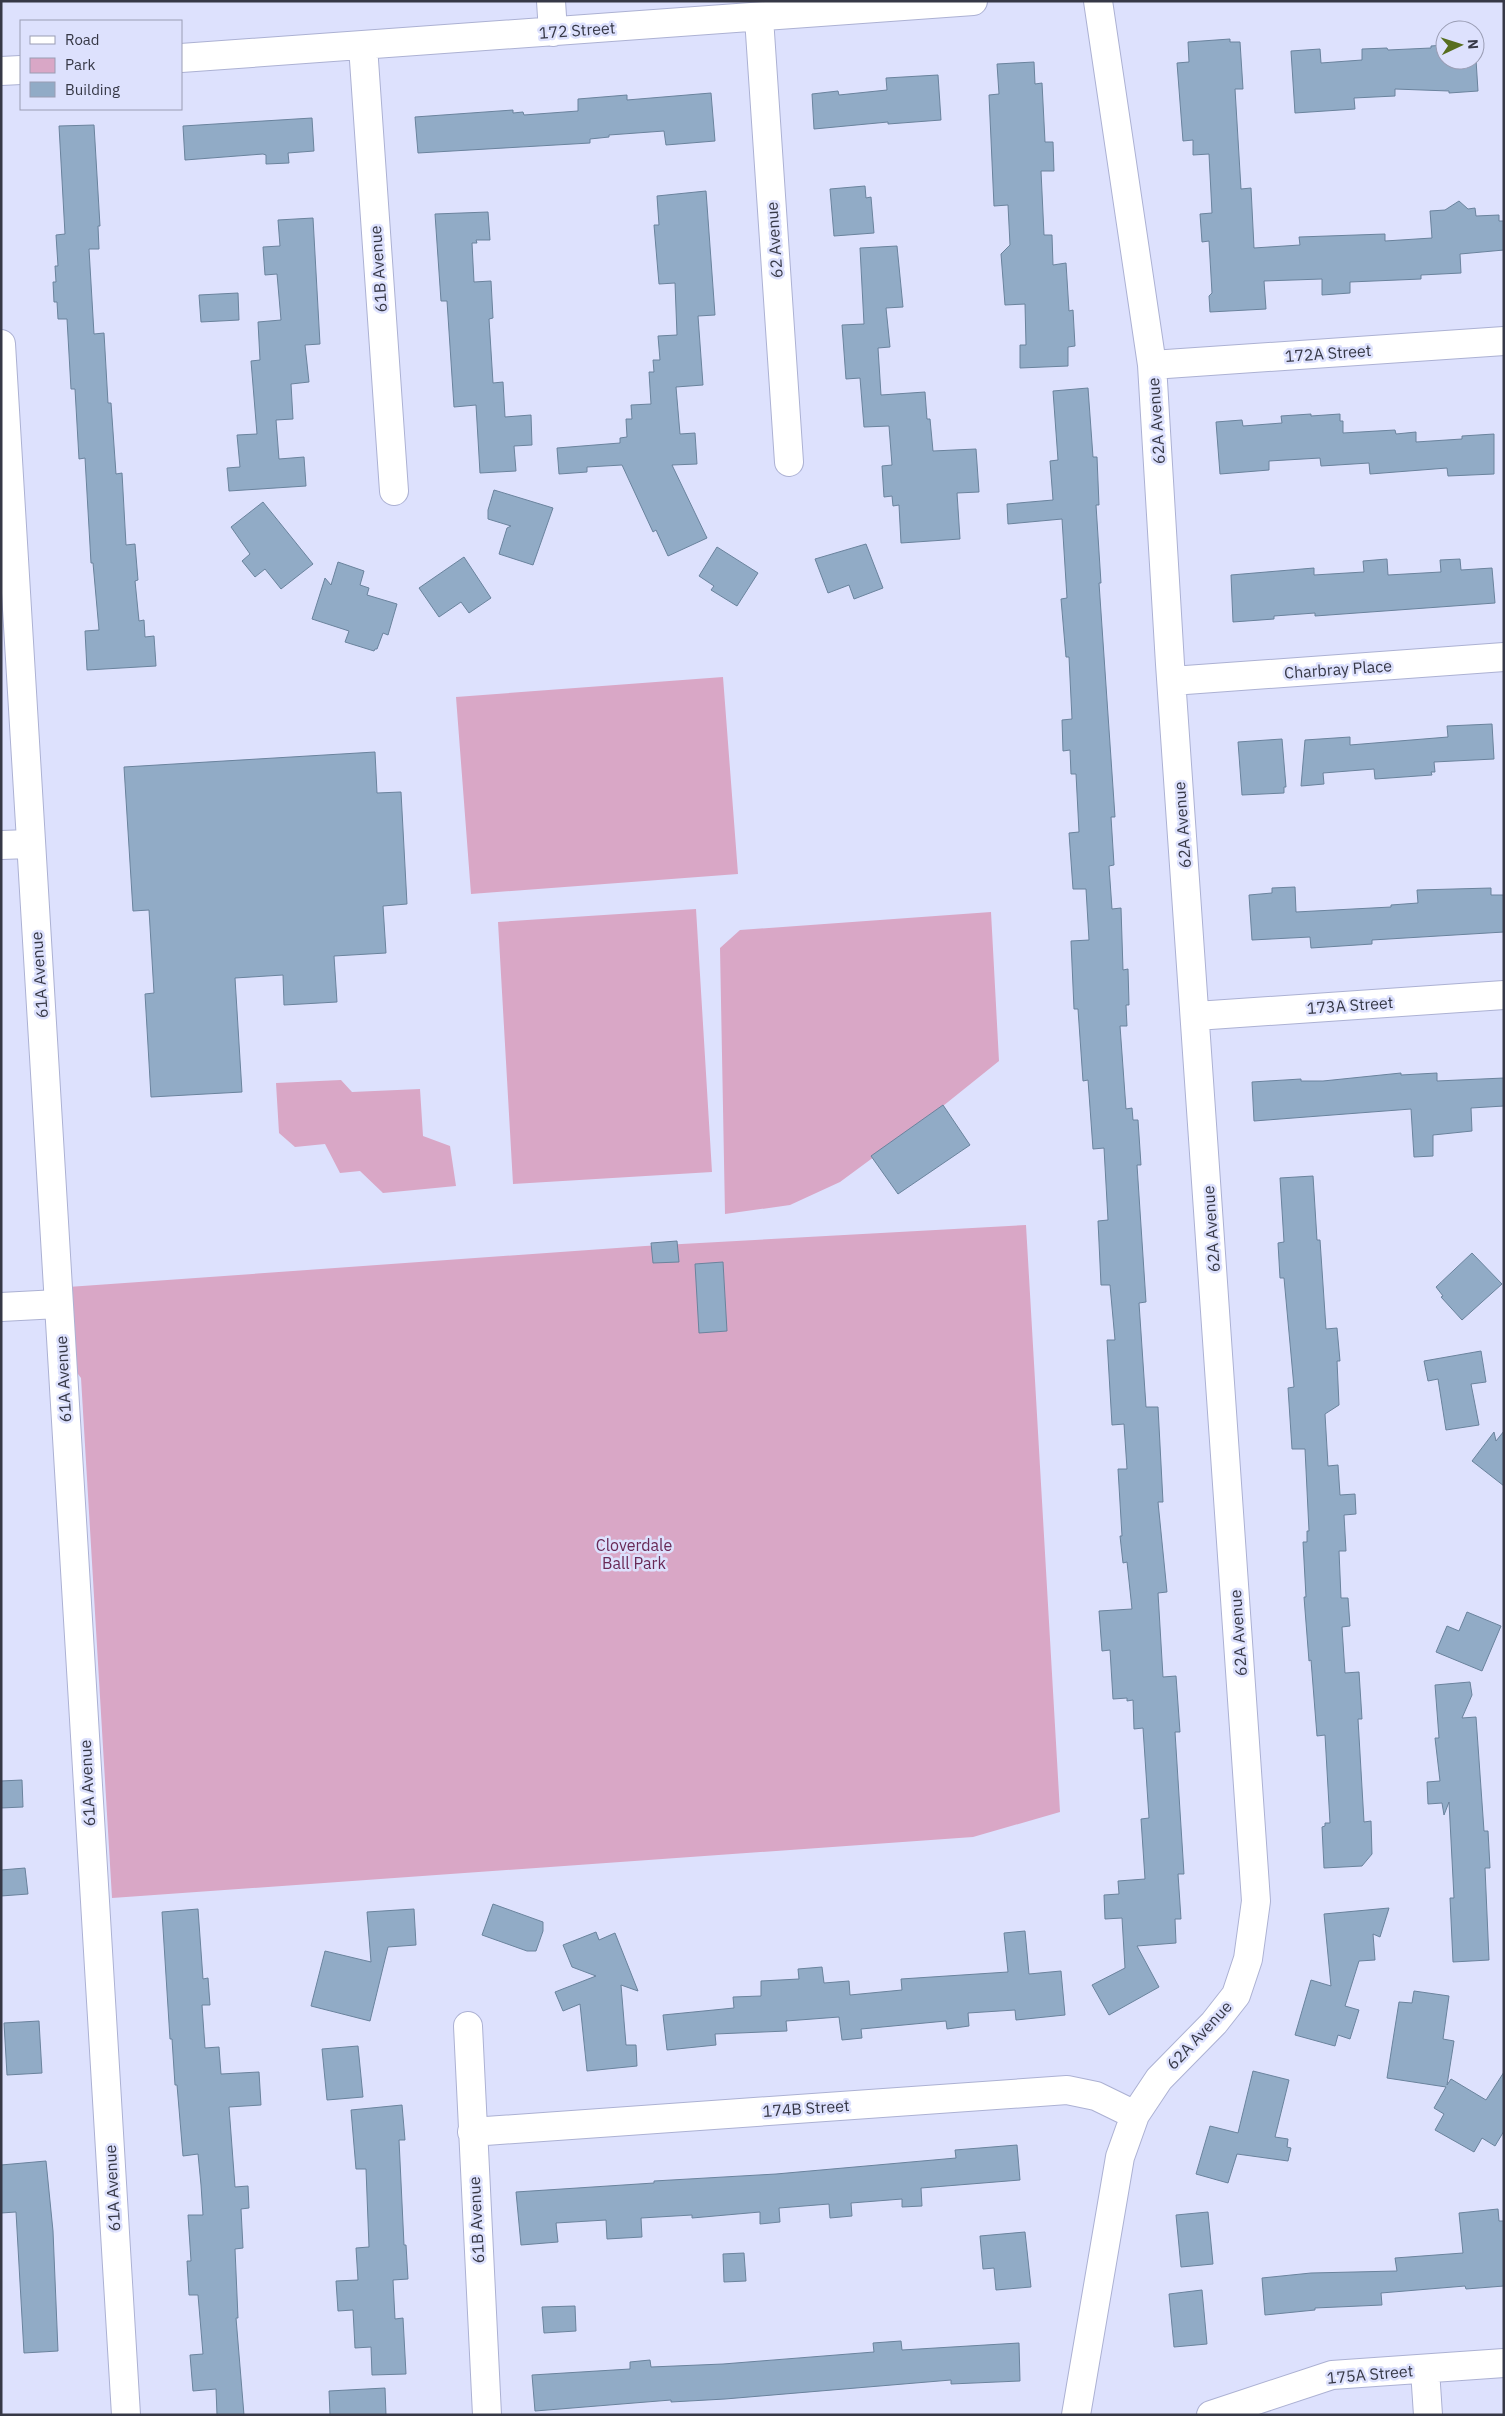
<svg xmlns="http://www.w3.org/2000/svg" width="1505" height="2416" font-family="'IBM Plex Sans',sans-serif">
	<rect width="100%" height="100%" fill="#dde1fd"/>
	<path fill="#d9a7c6" d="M 723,677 L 738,874 L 471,894 L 456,697 Z
		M 696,909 L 712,1172 L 513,1184 L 498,922 Z
		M 991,912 L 999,1061 L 943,1106 L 840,1182 L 790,1205 L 725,1214 L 720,948 L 740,930 Z
		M 341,1080 L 352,1092 L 420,1089 L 423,1136 L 450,1146 L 456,1186 L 383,1193 L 360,1171 L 340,1173 L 325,1144 L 295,1147 L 279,1133 L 276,1083 Z
		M 1026,1225 L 1060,1812 L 973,1837 L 112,1898 L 81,1378 L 75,1370 L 68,1287 L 645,1246 Z"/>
	<path fill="#91abc6" stroke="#6a839d" d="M 1230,39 L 1230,42 L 1240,42 L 1243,89 L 1235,89 L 1241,189 L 1251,188 L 1254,248 L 1300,245 L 1299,237 L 1385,234 L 1385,241 L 1432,238 L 1430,211 L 1445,210 L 1459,201 L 1468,209 L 1475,208 L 1476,216 L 1499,215 L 1499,221 L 1504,221 L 1504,250 L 1460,254 L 1461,273 L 1421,275 L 1421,279 L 1350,282 L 1350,293 L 1322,295 L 1322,279 L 1264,281 L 1266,309 L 1210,312 L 1209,296 L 1212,293 L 1209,241 L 1202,242 L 1200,214 L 1212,213 L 1209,154 L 1193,155 L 1193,140 L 1183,141 L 1177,63 L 1189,62 L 1188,42 Z
		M 1475,44 L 1478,91 L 1449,93 L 1449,91 L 1395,89 L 1395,96 L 1354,98 L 1355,109 L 1295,113 L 1291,51 L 1320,49 L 1321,63 L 1362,60 L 1362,49 L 1387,48 L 1388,50 L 1431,48 L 1431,46 L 1445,45 L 1445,60 L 1475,60 Z
		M 1034,62 L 1035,84 L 1042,83 L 1045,142 L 1053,142 L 1054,171 L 1041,171 L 1044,235 L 1052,235 L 1053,265 L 1066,263 L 1069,311 L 1073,310 L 1075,346 L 1068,347 L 1068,366 L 1020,368 L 1020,345 L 1026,345 L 1025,304 L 1005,305 L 1001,254 L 1010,245 L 1008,205 L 994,206 L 989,95 L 999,94 L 997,64 Z
		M 938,75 L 941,120 L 888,124 L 888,122 L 814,129 L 812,94 L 838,91 L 839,95 L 887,90 L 886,78 Z
		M 711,93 L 715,141 L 666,145 L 664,131 L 609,135 L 609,137 L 590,139 L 590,143 L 418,153 L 415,117 L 513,110 L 513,113 L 523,112 L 524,115 L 578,111 L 578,99 L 627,95 L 627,100 Z
		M 312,118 L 314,151 L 288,153 L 289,163 L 266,164 L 266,155 L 263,154 L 185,160 L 183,126 Z
		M 94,125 L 100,226 L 98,226 L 99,249 L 89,249 L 94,334 L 104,333 L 108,403 L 111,403 L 116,474 L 122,473 L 126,545 L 135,544 L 138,580 L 135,581 L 139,621 L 144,620 L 145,637 L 154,636 L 156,666 L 87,670 L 85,631 L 99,630 L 93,563 L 91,563 L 85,458 L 79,459 L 75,389 L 71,389 L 67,319 L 58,319 L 57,302 L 54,302 L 53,282 L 56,282 L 55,266 L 58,266 L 56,235 L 65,234 L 59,126 Z
		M 865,186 L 866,198 L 871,197 L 874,233 L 834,236 L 830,189 Z
		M 706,191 L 715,315 L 698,316 L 703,385 L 676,387 L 680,434 L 695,433 L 697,464 L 672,465 L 707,538 L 668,556 L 656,530 L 653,532 L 622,465 L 587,467 L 587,472 L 559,474 L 557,448 L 620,443 L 620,438 L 627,437 L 626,419 L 632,419 L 631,405 L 651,404 L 649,372 L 654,372 L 653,360 L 660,360 L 658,336 L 677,335 L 675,283 L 659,284 L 654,225 L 659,225 L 657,196 Z
		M 488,212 L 490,240 L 476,240 L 477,243 L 472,243 L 474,282 L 491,281 L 493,318 L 489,319 L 493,383 L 503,382 L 505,417 L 531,415 L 532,445 L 514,446 L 516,471 L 480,473 L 476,405 L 454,407 L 447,301 L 441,301 L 435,214 Z
		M 313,218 L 320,344 L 305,345 L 309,382 L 291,384 L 293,419 L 276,420 L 279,459 L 304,457 L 306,486 L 229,491 L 227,468 L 240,467 L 237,435 L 257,434 L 251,361 L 260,360 L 258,322 L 281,320 L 277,274 L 265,275 L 263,247 L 280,246 L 278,220 Z
		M 897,246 L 903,307 L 886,308 L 890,347 L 878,348 L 881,395 L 925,392 L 927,419 L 930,419 L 933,451 L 976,449 L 979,492 L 957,493 L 960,539 L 901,543 L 899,505 L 893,506 L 892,496 L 884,497 L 882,466 L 892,465 L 889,426 L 864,427 L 860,378 L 846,379 L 842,325 L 864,324 L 860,248 Z
		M 238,293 L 239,320 L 201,322 L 199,295 Z
		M 1088,388 L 1093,457 L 1097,457 L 1099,505 L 1096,505 L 1101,583 L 1099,583 L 1115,817 L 1111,817 L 1114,865 L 1109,866 L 1112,909 L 1121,908 L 1123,970 L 1128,969 L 1129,1005 L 1126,1005 L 1127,1026 L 1120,1026 L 1126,1109 L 1132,1108 L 1133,1120 L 1138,1120 L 1141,1165 L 1137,1165 L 1146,1302 L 1139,1303 L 1146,1407 L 1158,1407 L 1163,1502 L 1158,1502 L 1167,1592 L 1158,1593 L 1163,1677 L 1176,1676 L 1180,1732 L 1175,1732 L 1184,1874 L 1178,1874 L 1181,1919 L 1175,1919 L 1176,1943 L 1137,1946 L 1159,1987 L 1109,2015 L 1092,1985 L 1125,1968 L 1122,1918 L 1105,1919 L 1104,1895 L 1119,1894 L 1118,1881 L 1145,1879 L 1141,1819 L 1149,1818 L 1143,1728 L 1134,1729 L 1133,1700 L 1127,1701 L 1127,1698 L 1113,1699 L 1110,1650 L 1102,1651 L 1099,1611 L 1132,1609 L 1127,1562 L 1123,1563 L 1120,1536 L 1122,1536 L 1118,1469 L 1127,1469 L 1124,1424 L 1112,1425 L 1107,1340 L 1115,1340 L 1110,1285 L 1101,1285 L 1098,1221 L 1108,1220 L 1104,1148 L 1093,1149 L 1088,1080 L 1083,1081 L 1078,1009 L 1074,1009 L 1071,941 L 1089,940 L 1086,889 L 1073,889 L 1069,833 L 1079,832 L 1076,774 L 1071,774 L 1070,750 L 1063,751 L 1062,720 L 1072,719 L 1069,657 L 1066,657 L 1061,599 L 1067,598 L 1062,519 L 1008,524 L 1007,504 L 1053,500 L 1050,461 L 1058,460 L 1053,391 Z
		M 1311,414 L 1311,416 L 1340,414 L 1340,421 L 1343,421 L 1343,433 L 1395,430 L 1396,434 L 1416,432 L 1416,442 L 1462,439 L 1462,436 L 1494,434 L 1494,474 L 1448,476 L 1447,468 L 1370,474 L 1369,463 L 1321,466 L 1320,458 L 1269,461 L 1269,470 L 1220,474 L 1216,422 L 1242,420 L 1243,426 L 1282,423 L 1281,416 Z
		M 494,490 L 553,508 L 533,565 L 499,554 L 507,528 L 511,526 L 488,519 L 488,510 Z
		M 263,502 L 313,564 L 281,589 L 265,569 L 255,577 L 242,561 L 250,554 L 231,527 Z
		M 866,544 L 883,588 L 854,599 L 849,585 L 828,593 L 815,559 Z
		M 717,547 L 758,573 L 737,606 L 711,590 L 714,586 L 699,576 Z
		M 464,557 L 491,598 L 469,613 L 461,602 L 439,617 L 419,588 Z
		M 1387,559 L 1388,575 L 1441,572 L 1440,560 L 1460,559 L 1461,570 L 1492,568 L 1495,603 L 1315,616 L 1315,613 L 1274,616 L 1274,619 L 1233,622 L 1231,575 L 1314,568 L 1314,575 L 1364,572 L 1363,561 Z
		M 338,562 L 364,571 L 360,585 L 369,588 L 367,595 L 397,604 L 388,635 L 383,633 L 377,649 L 375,649 L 374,651 L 345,642 L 349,631 L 312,619 L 325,578 L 331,585 Z
		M 1492,724 L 1494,759 L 1434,762 L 1435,772 L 1431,772 L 1432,775 L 1375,779 L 1374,769 L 1323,773 L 1324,784 L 1301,786 L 1305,740 L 1350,737 L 1350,745 L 1448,737 L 1447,726 Z
		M 1282,739 L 1286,787 L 1284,787 L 1284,793 L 1242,795 L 1238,742 Z
		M 375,752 L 377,793 L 401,792 L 407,904 L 383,906 L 386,953 L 334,956 L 337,1002 L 284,1005 L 283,975 L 235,978 L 242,1092 L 151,1097 L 145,994 L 154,993 L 149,910 L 133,911 L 124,767 Z
		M 1295,887 L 1296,912 L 1391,907 L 1391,905 L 1418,903 L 1417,890 L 1491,888 L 1491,895 L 1504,895 L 1504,932 L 1372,940 L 1372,944 L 1311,948 L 1310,937 L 1252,940 L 1249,895 L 1272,893 L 1272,888 Z
		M 1401,1073 L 1401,1075 L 1437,1073 L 1437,1081 L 1504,1078 L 1504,1106 L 1471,1108 L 1472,1131 L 1433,1135 L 1433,1156 L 1414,1157 L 1411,1109 L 1254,1121 L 1252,1082 L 1301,1079 L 1301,1081 L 1323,1081 Z
		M 943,1105 L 970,1145 L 898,1194 L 871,1156 Z
		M 1313,1176 L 1317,1240 L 1320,1240 L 1326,1329 L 1337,1328 L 1340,1361 L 1337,1361 L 1339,1405 L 1325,1414 L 1328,1466 L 1338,1465 L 1340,1495 L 1355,1494 L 1356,1514 L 1344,1515 L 1346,1551 L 1339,1551 L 1341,1598 L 1348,1598 L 1350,1626 L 1342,1627 L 1345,1673 L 1359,1672 L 1362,1719 L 1358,1719 L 1364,1822 L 1371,1821 L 1372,1854 L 1362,1866 L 1324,1868 L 1322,1827 L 1325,1826 L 1325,1823 L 1330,1823 L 1325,1735 L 1317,1736 L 1311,1660 L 1309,1661 L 1304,1597 L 1306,1597 L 1303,1542 L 1307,1542 L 1307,1531 L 1309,1531 L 1305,1449 L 1292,1449 L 1288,1388 L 1294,1387 L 1284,1278 L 1280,1278 L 1278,1243 L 1284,1242 L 1280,1178 Z
		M 677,1241 L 679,1262 L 653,1263 L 651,1243 Z
		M 1472,1253 L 1502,1284 L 1462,1320 L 1441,1297 L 1443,1296 L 1436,1287 Z
		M 723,1262 L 727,1331 L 699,1333 L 695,1264 Z
		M 1481,1351 L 1486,1382 L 1471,1384 L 1479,1425 L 1446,1430 L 1438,1379 L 1428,1381 L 1424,1361 Z
		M 1504,1431 L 1504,1486 L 1472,1461 L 1494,1432 L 1496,1441 Z
		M 1467,1612 L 1501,1626 L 1482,1671 L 1436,1652 L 1447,1626 L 1459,1631 Z
		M 1470,1682 L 1472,1695 L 1462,1718 L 1476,1717 L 1484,1831 L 1488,1831 L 1490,1868 L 1485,1868 L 1489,1960 L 1453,1962 L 1450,1898 L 1454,1898 L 1449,1802 L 1444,1815 L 1442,1803 L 1428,1804 L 1427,1782 L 1440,1781 L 1435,1738 L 1439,1738 L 1435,1685 Z
		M 22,1780 L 23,1807 L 1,1808 L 1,1781 Z
		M 25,1868 L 28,1894 L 1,1896 L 1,1870 Z
		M 493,1904 L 543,1922 L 543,1931 L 536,1951 L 527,1951 L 482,1935 Z
		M 1389,1908 L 1380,1937 L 1373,1934 L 1375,1960 L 1359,1961 L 1345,2006 L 1359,2010 L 1350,2039 L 1338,2035 L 1335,2046 L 1295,2035 L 1311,1980 L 1331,1986 L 1324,1914 Z
		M 198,1909 L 203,1979 L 208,1978 L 210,2005 L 202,2005 L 205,2048 L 219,2047 L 221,2074 L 259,2072 L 261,2105 L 229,2107 L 235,2187 L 248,2186 L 249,2208 L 241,2209 L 243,2248 L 235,2249 L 238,2318 L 236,2318 L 244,2415 L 217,2415 L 216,2389 L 193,2391 L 190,2355 L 203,2354 L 198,2295 L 189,2295 L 187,2261 L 191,2261 L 188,2215 L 203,2215 L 201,2185 L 198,2154 L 183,2156 L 177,2085 L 175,2085 L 172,2039 L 170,2039 L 162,1912 Z
		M 414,1909 L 416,1945 L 388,1947 L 370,2021 L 311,2006 L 325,1951 L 371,1962 L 367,1912 Z
		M 1025,1931 L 1029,1974 L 1061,1971 L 1065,2015 L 1016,2020 L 1015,2010 L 968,2013 L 969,2026 L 947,2029 L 946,2021 L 861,2029 L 862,2038 L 842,2040 L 839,2017 L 786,2021 L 787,2031 L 715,2034 L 716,2045 L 667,2050 L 663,2015 L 734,2008 L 733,1997 L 761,1996 L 761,1981 L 799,1979 L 798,1969 L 822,1967 L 824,1983 L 849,1981 L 850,1995 L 902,1990 L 901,1979 L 1008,1972 L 1004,1933 Z
		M 596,1932 L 599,1940 L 615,1933 L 638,1991 L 621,1985 L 626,2045 L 636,2045 L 637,2066 L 587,2071 L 580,2004 L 563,2011 L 555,1992 L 596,1976 L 572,1967 L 563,1945 Z
		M 1414,1991 L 1449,1996 L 1443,2039 L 1454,2041 L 1447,2085 L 1451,2079 L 1486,2100 L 1504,2072 L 1504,2131 L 1495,2146 L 1482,2138 L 1474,2152 L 1435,2130 L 1444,2114 L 1434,2108 L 1446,2087 L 1387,2078 L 1399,2002 L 1412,2003 Z
		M 39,2021 L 42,2073 L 7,2075 L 4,2023 Z
		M 358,2046 L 363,2097 L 327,2100 L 322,2049 Z
		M 1253,2071 L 1289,2080 L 1275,2137 L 1288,2139 L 1287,2147 L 1291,2148 L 1288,2161 L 1237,2154 L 1228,2183 L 1196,2174 L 1210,2126 L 1238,2133 Z
		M 402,2105 L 405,2140 L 399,2140 L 404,2245 L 406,2245 L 408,2279 L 393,2280 L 395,2319 L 403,2318 L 406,2374 L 372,2375 L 371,2347 L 355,2348 L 353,2310 L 338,2311 L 336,2281 L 358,2280 L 356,2248 L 369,2247 L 366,2169 L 356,2169 L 351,2110 Z
		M 1017,2145 L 1020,2180 L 921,2188 L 922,2206 L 902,2207 L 902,2199 L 851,2203 L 852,2216 L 830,2218 L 829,2204 L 779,2208 L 780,2222 L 760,2224 L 760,2212 L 692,2218 L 692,2215 L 641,2218 L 642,2237 L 607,2239 L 606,2220 L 556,2223 L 558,2242 L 521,2245 L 516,2192 L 654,2183 L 654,2181 L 776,2174 L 956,2158 L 955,2150 Z
		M 46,2161 L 53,2231 L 58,2351 L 24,2353 L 16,2212 L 1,2213 L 1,2165 Z
		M 1498,2209 L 1499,2221 L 1504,2221 L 1504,2286 L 1466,2289 L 1465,2286 L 1381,2293 L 1382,2305 L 1315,2308 L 1315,2310 L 1265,2315 L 1262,2278 L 1311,2273 L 1397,2271 L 1395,2258 L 1463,2253 L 1459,2213 Z
		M 1208,2212 L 1213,2264 L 1181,2267 L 1176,2215 Z
		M 1025,2232 L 1031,2287 L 996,2290 L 994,2268 L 983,2269 L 980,2236 Z
		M 744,2253 L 746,2281 L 724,2282 L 723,2254 Z
		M 1202,2290 L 1207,2344 L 1174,2347 L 1169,2294 Z
		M 575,2306 L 576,2331 L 544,2333 L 542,2307 Z
		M 901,2341 L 902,2350 L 1019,2343 L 1020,2381 L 951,2384 L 951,2380 L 725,2399 L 671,2402 L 671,2400 L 535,2411 L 532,2375 L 630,2369 L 630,2362 L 650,2360 L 651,2367 L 723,2364 L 874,2352 L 873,2343 Z
		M 385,2388 L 386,2415 L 330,2415 L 329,2391 Z"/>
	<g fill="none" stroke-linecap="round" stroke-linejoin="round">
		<g stroke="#acb1d3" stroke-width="30">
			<path id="minor" d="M 551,1 L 553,32
				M 759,18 L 789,462
				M 363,46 L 394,491
				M 181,58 L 973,1
				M 1,71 L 21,70
				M 1,344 L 126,2415
				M 1152,365 L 1504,341
				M 1172,681 L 1504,657
				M 1,845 L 30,844
				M 1196,1016 L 1504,995
				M 1,1307 L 58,1304
				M 468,2026 L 487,2415
				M 472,2132 L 1067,2090 L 1096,2096 L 1135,2115
				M 1425,2370 L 1428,2415
				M 1076,2415 L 1120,2157 L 1135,2115 L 1159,2079 L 1214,2023 L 1236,1995 L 1248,1959 L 1256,1901 L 1170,664 L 1152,365 L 1098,1
				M 1211,2415 L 1332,2375 L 1504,2363"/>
		</g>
		<use href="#minor" stroke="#fff" stroke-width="28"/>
	</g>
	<g text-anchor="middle" stroke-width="5" stroke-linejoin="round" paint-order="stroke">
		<g font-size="16" fill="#363846" stroke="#dde1fd">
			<text transform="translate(577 30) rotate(-4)" y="6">172 Street</text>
			<text transform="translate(774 240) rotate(-94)" y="6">62 Avenue</text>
			<text transform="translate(378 269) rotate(-94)" y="6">61B Avenue</text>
			<text transform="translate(1328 353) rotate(-4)" y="6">172A Street</text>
			<text transform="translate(1156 421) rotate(-94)" y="6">62A Avenue</text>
			<text transform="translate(1338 669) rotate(-4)" y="6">Charbray Place</text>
			<text transform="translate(1182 825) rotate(-94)" y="6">62A Avenue</text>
			<text transform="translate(39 975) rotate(-94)" y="6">61A Avenue</text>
			<text transform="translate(1350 1005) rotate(-4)" y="6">173A Street</text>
			<text transform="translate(1211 1229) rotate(-94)" y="6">62A Avenue</text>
			<text transform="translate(63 1379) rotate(-93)" y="6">61A Avenue</text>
			<text transform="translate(1238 1633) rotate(-94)" y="6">62A Avenue</text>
			<text transform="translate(87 1783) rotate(-93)" y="6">61A Avenue</text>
			<text transform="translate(1199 2035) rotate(-47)" y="6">62A Avenue</text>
			<text transform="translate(806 2108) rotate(-4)" y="6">174B Street</text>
			<text transform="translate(112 2188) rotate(-93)" y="6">61A Avenue</text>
			<text transform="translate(476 2220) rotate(-93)" y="6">61B Avenue</text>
			<text transform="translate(1370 2374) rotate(-5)" y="6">175A Street</text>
		</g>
		<g font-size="16" fill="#692956" stroke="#dde1fd">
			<text x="634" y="1551">Cloverdale<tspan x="634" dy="18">Ball Park</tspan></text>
		</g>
	</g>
	<rect width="1505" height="2416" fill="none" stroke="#363846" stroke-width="5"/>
	<rect x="20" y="20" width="162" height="90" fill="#dde1fd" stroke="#9a9db4"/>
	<rect x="30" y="36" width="25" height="8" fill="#ffffff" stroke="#9a9db4"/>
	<text x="65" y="45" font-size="15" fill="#363846">Road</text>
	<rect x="30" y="58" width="25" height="15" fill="#d9a7c6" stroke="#9a9db4"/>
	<text x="65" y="70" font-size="15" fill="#363846">Park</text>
	<rect x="30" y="82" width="25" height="15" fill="#91abc6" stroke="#9a9db4"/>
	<text x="65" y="95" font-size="15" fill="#363846">Building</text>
	<g transform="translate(1460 45) rotate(86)"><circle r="24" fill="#dde1fd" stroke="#9a9db4"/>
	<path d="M0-4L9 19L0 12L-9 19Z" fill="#576e1f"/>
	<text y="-8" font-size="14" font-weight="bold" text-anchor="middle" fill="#363846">N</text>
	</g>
</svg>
